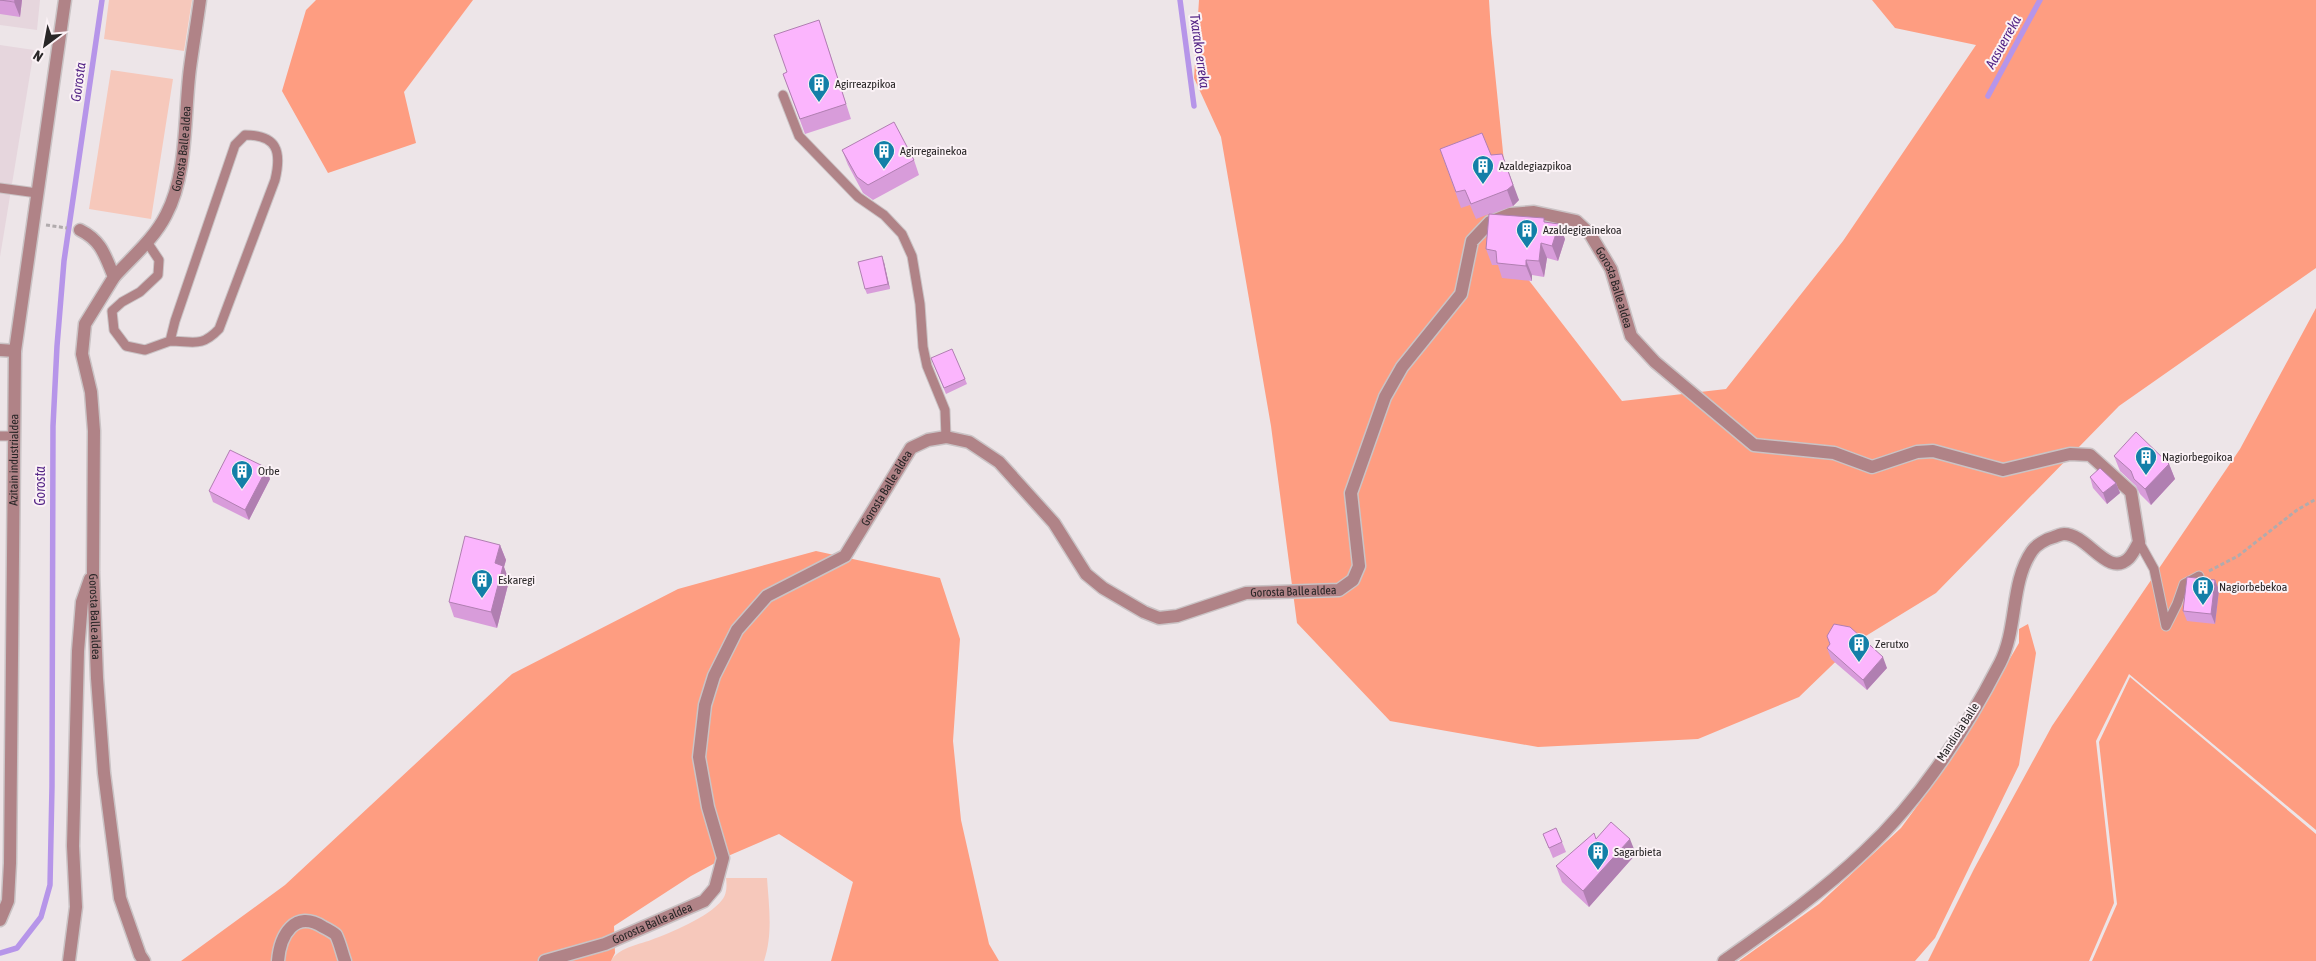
<svg xmlns="http://www.w3.org/2000/svg" width="2316" height="961" font-family="'Asap Condensed',sans-serif">
	<rect width="100%" height="100%" fill="#ede5e8"/>
	<path fill="#e6d6dd" d="M 0,0 L 40,0 L 37,30 L 0,25 Z
		M 0,45 L 34,50 L 0,257 Z"/>
	<path fill="#f6c8bb" d="M 109,0 L 192,0 L 184,51 L 104,39 Z
		M 111,70 L 173,79 L 151,219 L 89,209 Z
		M 726,878 L 767,878 C 769,907 773,934 764,961 L 611,961 C 618,948 637,945 651,940 C 670,933 709,917 722,900 C 727,894 727,885 726,878 Z"/>
	<path fill="#fe9d81" d="M 316,0 L 473,0 L 404,92 L 416,143 L 328,173 L 282,91 L 306,10 Z
		M 1199,0 L 1489,0 L 1491,33 L 1514,261 L 1622,401 L 1726,389 L 1843,241 L 1976,45 L 1895,28 L 1872,0 L 2316,0 L 2316,268 L 2119,406 L 1936,593 L 1856,642 L 1799,697 L 1698,739 L 1538,747 L 1390,721 L 1297,623 L 1271,426 L 1221,137 L 1194,78 Z
		M 2316,308 L 2316,830 L 2129,674 L 2096,741 L 2114,903 L 2089,961 L 1928,961 L 1974,869 L 2052,726 L 2240,449 Z
		M 816,551 L 940,578 L 960,639 L 953,741 L 961,820 L 989,944 L 999,961 L 831,961 L 853,882 L 779,834 L 728,856 L 691,876 L 614,926 L 615,953 L 611,961 L 181,961 L 285,885 L 512,674 L 678,589 Z
		M 2028,624 L 2036,653 L 2019,765 L 1935,938 L 1915,961 L 1739,961 L 1819,904 L 1901,828 L 1951,760 L 2019,643 L 2019,629 Z
		M 2130,677 L 2316,834 L 2316,961 L 2092,961 L 2117,904 L 2099,742 Z"/>
	<g fill="none" stroke-linecap="round" stroke-linejoin="round">
		<path stroke="#b695e9" stroke-width="5.5" d="M 1180,0 L 1194,106
			M 1988,96 L 2040,0
			M 0,953 L 17,948 L 41,917 L 50,885 L 52,786 L 53,426 L 57,346 L 64,261 L 102,0"/>
		<g stroke="#cac3c5" stroke-width="11">
			<path id="lane" d="M 783,95 L 799,136 L 858,197 L 884,215 L 902,234 L 912,256 L 920,304 L 923,347 L 927,366 L 945,410 L 946,437
				M 0,188 L 37,193
				M 147,242 L 159,260 L 158,275 L 140,292 L 122,302 L 112,311 L 114,330 L 126,346 L 145,350 L 170,341 L 175,321 L 235,145 L 245,135 C 277,135 282,151 275,180 L 219,329 C 201,348 193,341 170,341
				M 0,436 L 13,436
				M 2139,542 L 2154,569 L 2166,626 L 2177,604 L 2184,584 L 2199,576"/>
		</g>
		<g stroke="#cac3c5" stroke-width="15">
			<g id="street">
				<path id="s1" d="M 80,230 C 102,241 105,256 114,277 L 85,324 L 82,354 L 91,392 L 94,431 L 93,572 L 97,678 L 104,773 L 120,898 L 140,955 L 144,961"/>
				<path id="s2" d="M 114,277 C 132,257 154,239 166,215 C 188,174 184,114 190,68 C 193,45 197,23 200,0"/>
				<path d="M 0,350 L 15,351"/>
				<path id="s3" d="M 0,920 L 8,901 L 10,863 L 15,351 L 65,0"/>
				<path d="M 69,961 L 76,907 L 73,846 L 78,651 L 82,602 L 90,579"/>
				<path d="M 278,961 C 280,935 295,909 323,927 C 327,929 333,932 336,935 C 340,943 342,953 345,961"/>
				<path id="s4" d="M 545,961 L 605,944 L 704,901 L 715,888 L 723,858 L 708,807 L 699,757 L 705,705 L 714,676 L 737,630 L 767,596 L 845,556 L 911,448 L 928,440 L 946,437 L 969,442 L 999,462 L 1054,523 L 1086,574 L 1103,588 L 1144,612 L 1159,618 L 1177,616 L 1246,593 L 1339,590 L 1353,580 L 1359,566 L 1351,493 L 1385,397 L 1402,367 L 1461,294 L 1472,241 L 1490,222 L 1510,214 L 1534,212 L 1576,221 L 1590,234 L 1611,269 L 1631,336 L 1655,362 L 1754,445 L 1834,453 L 1872,467 L 1917,452 L 1933,451 L 2003,470 L 2070,454 L 2090,455 L 2131,492 L 2139,542 C 2136,547 2133,554 2129,558 C 2108,579 2088,534 2064,534 C 2061,534 2057,536 2054,537 C 2046,539 2036,545 2032,551 C 2010,583 2018,628 2000,663 C 1965,731 1920,800 1864,852 C 1821,893 1772,927 1724,961"/>
			</g>
		</g>
		<path stroke="#b1abad" stroke-width="3" stroke-dasharray="4 2.5" stroke-linecap="butt" d="M 46,225 L 67,228
			M 2209,571 L 2238,556 L 2297,510 L 2316,499"/>
		<use href="#lane" stroke="#b08387" stroke-width="9"/>
		<use href="#street" stroke="#b08387" stroke-width="12"/>
	</g>
	<path fill="#d89cda" d="M 0,0 L 22,0 L 20,17 L 0,14 Z
		M 824,35 L 851,119 L 805,134 L 783,74 L 787,72 Z
		M 1440,149 L 1491,155 L 1519,200 L 1513,206 L 1491,214 L 1559,224 L 1565,239 L 1558,261 L 1547,258 L 1544,277 L 1532,275 L 1532,281 L 1502,278 L 1498,265 L 1492,265 L 1486,249 L 1489,214 L 1476,219 L 1470,205 L 1461,208 Z
		M 842,150 L 914,160 L 919,175 L 873,200 L 863,193 L 848,165 Z
		M 884,262 L 890,289 L 867,294 L 865,289 Z
		M 933,363 L 965,379 L 967,384 L 946,394 Z
		M 2114,456 L 2169,464 L 2175,479 L 2151,505 L 2140,494 L 2136,486 L 2120,471 Z
		M 2090,477 L 2116,483 L 2120,493 L 2107,504 L 2093,488 Z
		M 270,479 L 249,520 L 213,502 L 209,491 Z
		M 500,545 L 506,560 L 504,567 L 509,581 L 497,628 L 454,617 L 449,602 Z
		M 2215,580 L 2219,590 L 2215,624 L 2187,621 L 2183,611 Z
		M 1827,636 L 1887,668 L 1867,690 L 1831,659 L 1827,648 L 1830,645 Z
		M 1543,834 L 1562,842 L 1566,852 L 1553,858 Z
		M 1596,839 L 1636,854 L 1589,907 L 1562,882 L 1556,866 Z"/>
	<path fill="#b07fb1" d="M 15,0 L 22,0 L 20,17 L 14,2 Z
		M 1502,154 L 1519,200 L 1513,206 L 1507,190 Z
		M 1559,224 L 1565,239 L 1558,261 L 1552,246 Z
		M 1541,243 L 1547,258 L 1544,277 L 1539,261 Z
		M 882,256 L 884,262 L 890,289 L 888,284 Z
		M 1526,260 L 1532,275 L 1532,281 L 1526,266 Z
		M 2169,464 L 2175,479 L 2151,505 L 2145,489 Z
		M 267,468 L 270,479 L 249,520 L 245,510 Z
		M 2116,483 L 2120,493 L 2107,504 L 2103,493 Z
		M 500,545 L 506,560 L 504,567 L 509,581 L 497,628 L 491,612 L 495,563 Z
		M 2215,580 L 2219,590 L 2215,624 L 2211,614 Z
		M 1883,657 L 1887,668 L 1867,690 L 1863,680 Z
		M 1630,839 L 1636,854 L 1589,907 L 1583,891 Z"/>
	<path fill="#fbb5fd" stroke="#b07fb1" d="M 0,0 L 15,0 L 14,2 Z
		M 819,20 L 846,104 L 800,119 L 783,74 L 787,72 L 774,35 Z
		M 894,122 L 914,160 L 868,185 L 857,177 L 842,150 Z
		M 1482,133 L 1491,155 L 1502,154 L 1513,185 L 1507,190 L 1471,204 L 1465,190 L 1456,192 L 1440,149 Z
		M 1489,214 L 1544,218 L 1544,222 L 1559,224 L 1552,246 L 1541,243 L 1539,261 L 1526,260 L 1526,266 L 1497,263 L 1496,251 L 1486,249 Z
		M 882,256 L 888,284 L 865,289 L 858,262 Z
		M 952,349 L 965,379 L 944,388 L 931,358 Z
		M 2136,432 L 2169,464 L 2145,489 L 2134,479 L 2131,471 L 2114,456 Z
		M 230,450 L 267,468 L 245,510 L 209,491 Z
		M 2100,468 L 2116,483 L 2103,493 L 2090,477 Z
		M 465,536 L 500,545 L 495,563 L 503,566 L 491,612 L 449,602 Z
		M 2187,577 L 2215,580 L 2211,614 L 2183,611 Z
		M 1834,624 L 1850,627 L 1883,657 L 1863,680 L 1827,648 L 1830,644 L 1827,636 Z
		M 1611,822 L 1630,839 L 1583,891 L 1556,866 L 1594,833 L 1596,839 Z
		M 1556,828 L 1562,842 L 1549,848 L 1543,834 Z"/>
	<defs>
		<g id="building-pin" transform="scale(1.125)"><path d="M0 17L-7.5 6A9.5 9.5 0 1 1 7.5 6Z" fill="#137fa8" stroke="#fbf2f6"/><path d="M-4-6H4V6H1V3H-1V6H-4ZM-2.5-4.3h1.7v1.8h-1.7ZM.8-4.3h1.7v1.8H.8ZM-2.5-1h1.7V.8h-1.7ZM.8-1h1.7V.8H.8Z" fill="#fff"/></g>
	</defs>
	<g fill-rule="evenodd">
		<use href="#building-pin" x="819" y="84"/>
		<use href="#building-pin" x="884" y="151"/>
		<use href="#building-pin" x="1483" y="166"/>
		<use href="#building-pin" x="1527" y="230"/>
		<use href="#building-pin" x="2146" y="457"/>
		<use href="#building-pin" x="242" y="471"/>
		<use href="#building-pin" x="482" y="580"/>
		<use href="#building-pin" x="2203" y="587"/>
		<use href="#building-pin" x="1859" y="644"/>
		<use href="#building-pin" x="1598" y="852"/>
	</g>
	<g text-anchor="middle" stroke-width="4" stroke-linejoin="round" paint-order="stroke">
		<g font-size="12" fill="#292627" stroke="#fbf2f6" text-anchor="start">
			<text x="835" y="88">Agirreazpikoa</text>
			<text x="900" y="155">Agirregainekoa</text>
			<text x="1499" y="170">Azaldegiazpikoa</text>
			<text x="1543" y="234">Azaldegigainekoa</text>
			<text x="2162" y="461">Nagiorbegoikoa</text>
			<text x="258" y="475">Orbe</text>
			<text x="498" y="584">Eskaregi</text>
			<text x="2219" y="591">Nagiorbebekoa</text>
			<text x="1875" y="648">Zerutxo</text>
			<text x="1614" y="856">Sagarbieta</text>
		</g>
		<g font-size="12" fill="#292627" stroke="#fbf2f6">
			<text dy="4" stroke="none"><textPath href="#s2" startOffset="150">Gorosta Balle aldea</textPath></text>
			<text dy="4" stroke="none"><textPath href="#s4" startOffset="1808">Gorosta Balle aldea</textPath></text>
			<text dy="4" stroke="none"><textPath href="#s3" startOffset="462">Azitain industrialdea</textPath></text>
			<text dy="4" stroke="none"><textPath href="#s4" startOffset="669">Gorosta Balle aldea</textPath></text>
			<text dy="4" stroke="none"><textPath href="#s4" startOffset="1179">Gorosta Balle aldea</textPath></text>
			<text dy="4" stroke="none"><textPath href="#s1" startOffset="409">Gorosta Balle aldea</textPath></text>
			<text transform="translate(1958 732) rotate(-57)" y="4">Mandiola Balle</text>
			<text dy="4" stroke="none"><textPath href="#s4" startOffset="114">Gorosta Balle aldea</textPath></text>
		</g>
		<g font-size="14" font-style="italic" fill="#542586" stroke="#fbf2f6">
			<text transform="translate(2003 42) rotate(-61)" y="5">Aasuerreka</text>
			<text transform="translate(1200 51) rotate(82)" y="5">Txarako erreka</text>
			<text transform="translate(78 82) rotate(-82)" y="5">Gorosta</text>
			<text transform="translate(40 486) rotate(-90)" y="5">Gorosta</text>
		</g>
	</g>
	<g transform="translate(45 45) rotate(212)" stroke="#fbf2f6" stroke-width="4" paint-order="stroke">
	<path d="M0-4L9 19L0 12L-9 19Z" fill="#292627"/>
	<text y="-8" font-size="14" font-weight="bold" text-anchor="middle" fill="#292627">N</text>
	</g>
</svg>
